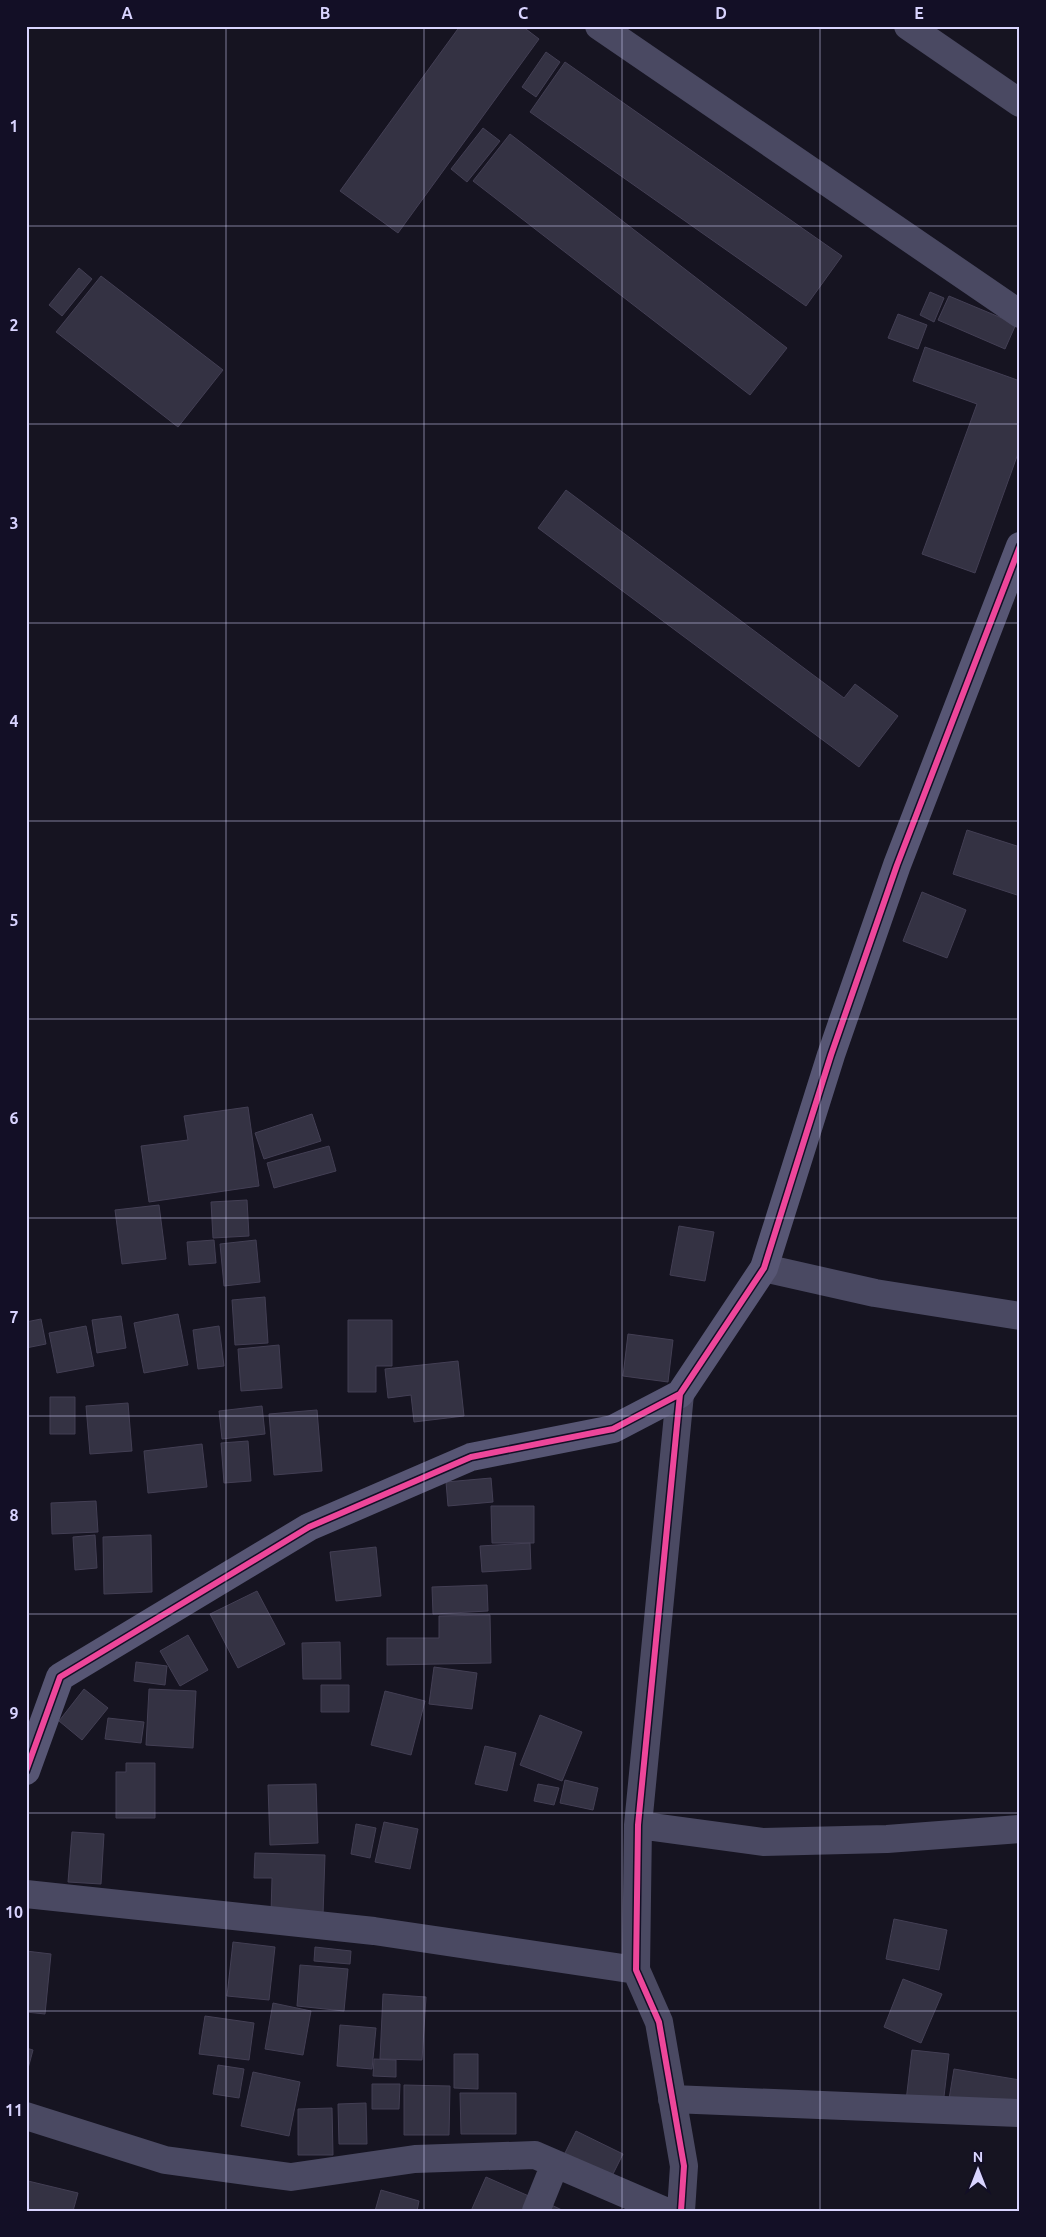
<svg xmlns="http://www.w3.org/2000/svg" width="1046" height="2237" font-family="Ubuntu,sans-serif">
	<rect width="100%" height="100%" fill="#161421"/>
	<path fill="#343243" stroke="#433f54" d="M 460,26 L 522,26 L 539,39 L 398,233 L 340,191 Z
		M 546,52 L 560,62 L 536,97 L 522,87 Z
		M 565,62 L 842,256 L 806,306 L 530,112 Z
		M 483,128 L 500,141 L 467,182 L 451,169 Z
		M 510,134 L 787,348 L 750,395 L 473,181 Z
		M 79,268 L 92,279 L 62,316 L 49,305 Z
		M 101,276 L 223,370 L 178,427 L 56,332 Z
		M 930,292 L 944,298 L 934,322 L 920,315 Z
		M 949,296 L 1016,324 L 1005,349 L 938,320 Z
		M 898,314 L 927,325 L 918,349 L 888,338 Z
		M 925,347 L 1020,381 L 1020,448 L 975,573 L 922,554 L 977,404 L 913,381 Z
		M 566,490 L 844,698 L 855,684 L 898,716 L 859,767 L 538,528 Z
		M 967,830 L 1020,847 L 1020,896 L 953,874 Z
		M 922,892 L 966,910 L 947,958 L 903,941 Z
		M 248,1107 L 259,1186 L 149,1202 L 141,1146 L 188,1140 L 184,1116 Z
		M 312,1114 L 321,1141 L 264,1159 L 255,1133 Z
		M 329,1146 L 336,1171 L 274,1188 L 267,1163 Z
		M 247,1200 L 249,1236 L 213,1238 L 211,1202 Z
		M 159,1205 L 166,1259 L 122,1264 L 115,1210 Z
		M 679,1226 L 714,1232 L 705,1281 L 670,1275 Z
		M 214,1240 L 216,1263 L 189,1265 L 187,1242 Z
		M 256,1240 L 260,1282 L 224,1286 L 220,1244 Z
		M 265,1297 L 268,1343 L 235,1345 L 232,1300 Z
		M 178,1314 L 188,1365 L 144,1373 L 134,1323 Z
		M 121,1316 L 126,1348 L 97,1353 L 92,1320 Z
		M 41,1319 L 46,1344 L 26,1348 L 26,1322 Z
		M 348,1320 L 392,1320 L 392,1366 L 376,1366 L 376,1392 L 348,1392 Z
		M 86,1326 L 94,1366 L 57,1373 L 49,1333 Z
		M 219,1326 L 224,1366 L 198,1369 L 193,1330 Z
		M 628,1334 L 673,1340 L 668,1382 L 623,1376 Z
		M 279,1345 L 282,1388 L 241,1391 L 238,1349 Z
		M 458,1361 L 464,1416 L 414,1422 L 411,1395 L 388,1398 L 385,1369 Z
		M 50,1397 L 75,1397 L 75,1434 L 50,1434 Z
		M 128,1403 L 132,1451 L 90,1454 L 86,1406 Z
		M 262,1406 L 265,1434 L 222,1439 L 219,1411 Z
		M 317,1410 L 322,1471 L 274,1475 L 269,1414 Z
		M 248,1441 L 251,1481 L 224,1483 L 221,1443 Z
		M 202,1444 L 207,1487 L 148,1493 L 144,1451 Z
		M 491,1478 L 493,1502 L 448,1506 L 446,1482 Z
		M 96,1501 L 98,1532 L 52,1534 L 51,1503 Z
		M 491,1506 L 534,1506 L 534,1543 L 492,1543 Z
		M 95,1535 L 97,1568 L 75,1570 L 73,1537 Z
		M 151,1535 L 152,1592 L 104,1594 L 103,1537 Z
		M 530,1543 L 531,1569 L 482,1572 L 480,1546 Z
		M 376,1547 L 381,1596 L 336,1601 L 330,1552 Z
		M 487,1585 L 488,1611 L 433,1614 L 432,1587 Z
		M 257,1591 L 285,1644 L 238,1668 L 210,1614 Z
		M 490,1615 L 491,1663 L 387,1665 L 387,1638 L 439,1638 L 439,1616 Z
		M 188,1635 L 208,1670 L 180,1686 L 160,1651 Z
		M 340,1642 L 341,1679 L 303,1679 L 302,1643 Z
		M 136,1662 L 167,1666 L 165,1685 L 134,1681 Z
		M 434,1667 L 477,1673 L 472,1709 L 429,1704 Z
		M 321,1685 L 349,1685 L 349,1712 L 321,1712 Z
		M 84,1689 L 108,1708 L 82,1740 L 59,1721 Z
		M 149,1689 L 196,1691 L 193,1748 L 146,1745 Z
		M 385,1691 L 425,1701 L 411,1755 L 371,1745 Z
		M 540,1715 L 582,1732 L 562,1781 L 520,1765 Z
		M 108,1718 L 144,1722 L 141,1743 L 105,1739 Z
		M 485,1746 L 516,1753 L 507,1791 L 475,1784 Z
		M 126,1763 L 155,1763 L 155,1818 L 116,1818 L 116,1772 L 126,1772 Z
		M 565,1780 L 598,1788 L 593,1810 L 560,1803 Z
		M 316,1784 L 318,1843 L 270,1845 L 268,1785 Z
		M 538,1784 L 559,1788 L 554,1805 L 534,1801 Z
		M 384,1822 L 418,1829 L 410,1869 L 375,1862 Z
		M 356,1824 L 376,1828 L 370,1858 L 351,1854 Z
		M 72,1832 L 104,1834 L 101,1884 L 68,1882 Z
		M 255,1853 L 325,1855 L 323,1915 L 271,1913 L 272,1878 L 254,1878 Z
		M 894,1919 L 947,1930 L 939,1970 L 886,1959 Z
		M 233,1942 L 275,1947 L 269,2000 L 227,1996 Z
		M 315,1947 L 351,1951 L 350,1964 L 314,1961 Z
		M 26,1951 L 51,1954 L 45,2014 L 26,2012 Z
		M 300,1965 L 348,1969 L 344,2011 L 297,2006 Z
		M 903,1979 L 942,1994 L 921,2043 L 884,2027 Z
		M 383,1994 L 426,1997 L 422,2060 L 380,2059 Z
		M 273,2003 L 311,2011 L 303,2055 L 265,2049 Z
		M 205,2016 L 254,2023 L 249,2060 L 199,2054 Z
		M 340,2025 L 376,2028 L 372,2069 L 337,2066 Z
		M 26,2048 L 33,2050 L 26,2076 Z
		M 912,2050 L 949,2054 L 943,2105 L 906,2101 Z
		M 454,2054 L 478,2054 L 478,2089 L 454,2088 Z
		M 374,2059 L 396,2060 L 396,2077 L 373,2076 Z
		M 218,2065 L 244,2069 L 239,2098 L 213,2094 Z
		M 954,2069 L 1020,2080 L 1016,2111 L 949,2099 Z
		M 253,2072 L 300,2082 L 289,2136 L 241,2126 Z
		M 372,2084 L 400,2084 L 399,2109 L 372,2109 Z
		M 404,2085 L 450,2086 L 449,2135 L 404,2135 Z
		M 460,2093 L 516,2093 L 516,2134 L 461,2134 Z
		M 366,2103 L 367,2144 L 339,2144 L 338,2104 Z
		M 332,2108 L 333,2155 L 298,2155 L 298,2109 Z
		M 576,2131 L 623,2154 L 608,2184 L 561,2161 Z
		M 486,2177 L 531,2197 L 525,2211 L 471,2211 Z
		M 28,2181 L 78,2193 L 73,2211 L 26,2211 Z
		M 381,2190 L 419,2201 L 417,2211 L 375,2211 Z
		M 543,2201 L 564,2211 L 538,2211 Z"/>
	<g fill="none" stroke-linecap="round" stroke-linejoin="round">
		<path stroke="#4a4962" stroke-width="28" d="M 599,26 L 1020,314
			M 908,26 L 1020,103
			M 764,1268 L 875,1293 L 1020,1316
			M 680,1394 L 638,1825 L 636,1970 L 659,2022 L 684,2166 L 681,2211
			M 638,1825 L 763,1842 L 887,1839 L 1020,1829
			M 26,1894 L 374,1931 L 636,1970
			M 672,2099 L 1020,2113
			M 26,2116 L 165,2160 L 291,2177 L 415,2159 L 535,2155 L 665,2211
			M 536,2211 L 555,2164"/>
		<path stroke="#575674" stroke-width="28" d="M 26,1771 L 60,1677 L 309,1527 L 471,1457 L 613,1429 L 680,1394 L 764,1268 L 831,1055 L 897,865 L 1020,546"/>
		<g stroke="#130f26" stroke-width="9">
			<path id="cycleway" d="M 680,1394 L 638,1825 L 636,1970 L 659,2022 L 684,2166 L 681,2211
				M 26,1771 L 60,1677 L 309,1527 L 471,1457 L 613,1429 L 680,1394 L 764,1268 L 831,1055 L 897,865 L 1020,546"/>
		</g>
		<use href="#cycleway" stroke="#ed469a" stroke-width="6"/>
	</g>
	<path fill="none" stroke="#d9d4ff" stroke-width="1" stroke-opacity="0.55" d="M 226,26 L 226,2211M 424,26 L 424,2211M 622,26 L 622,2211M 820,26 L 820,2211M 26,226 L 1020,226M 26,424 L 1020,424M 26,623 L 1020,623M 26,821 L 1020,821M 26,1019 L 1020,1019M 26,1218 L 1020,1218M 26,1416 L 1020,1416M 26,1614 L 1020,1614M 26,1813 L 1020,1813M 26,2011 L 1020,2011"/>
	<rect width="1046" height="2237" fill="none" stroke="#130f26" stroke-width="55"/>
	<g transform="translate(978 2170)" stroke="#130f26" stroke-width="4" paint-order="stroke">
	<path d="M0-4L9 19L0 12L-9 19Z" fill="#d9d4ff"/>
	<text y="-8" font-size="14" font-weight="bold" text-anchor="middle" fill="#d9d4ff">N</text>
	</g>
	<rect x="28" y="28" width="990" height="2182" fill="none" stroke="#d9d4ff" stroke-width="2"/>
	<g font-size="16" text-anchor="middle" font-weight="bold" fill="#d9d4ff">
		<text x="127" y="19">A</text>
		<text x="325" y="19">B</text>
		<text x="523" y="19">C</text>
		<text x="721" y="19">D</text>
		<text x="919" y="19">E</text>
		<text x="14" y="132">1</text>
		<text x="14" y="331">2</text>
		<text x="14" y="529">3</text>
		<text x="14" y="727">4</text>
		<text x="14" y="926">5</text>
		<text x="14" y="1124">6</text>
		<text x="14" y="1323">7</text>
		<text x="14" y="1521">8</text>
		<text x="14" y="1719">9</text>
		<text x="14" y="1918">10</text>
		<text x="14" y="2116">11</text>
	</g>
</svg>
